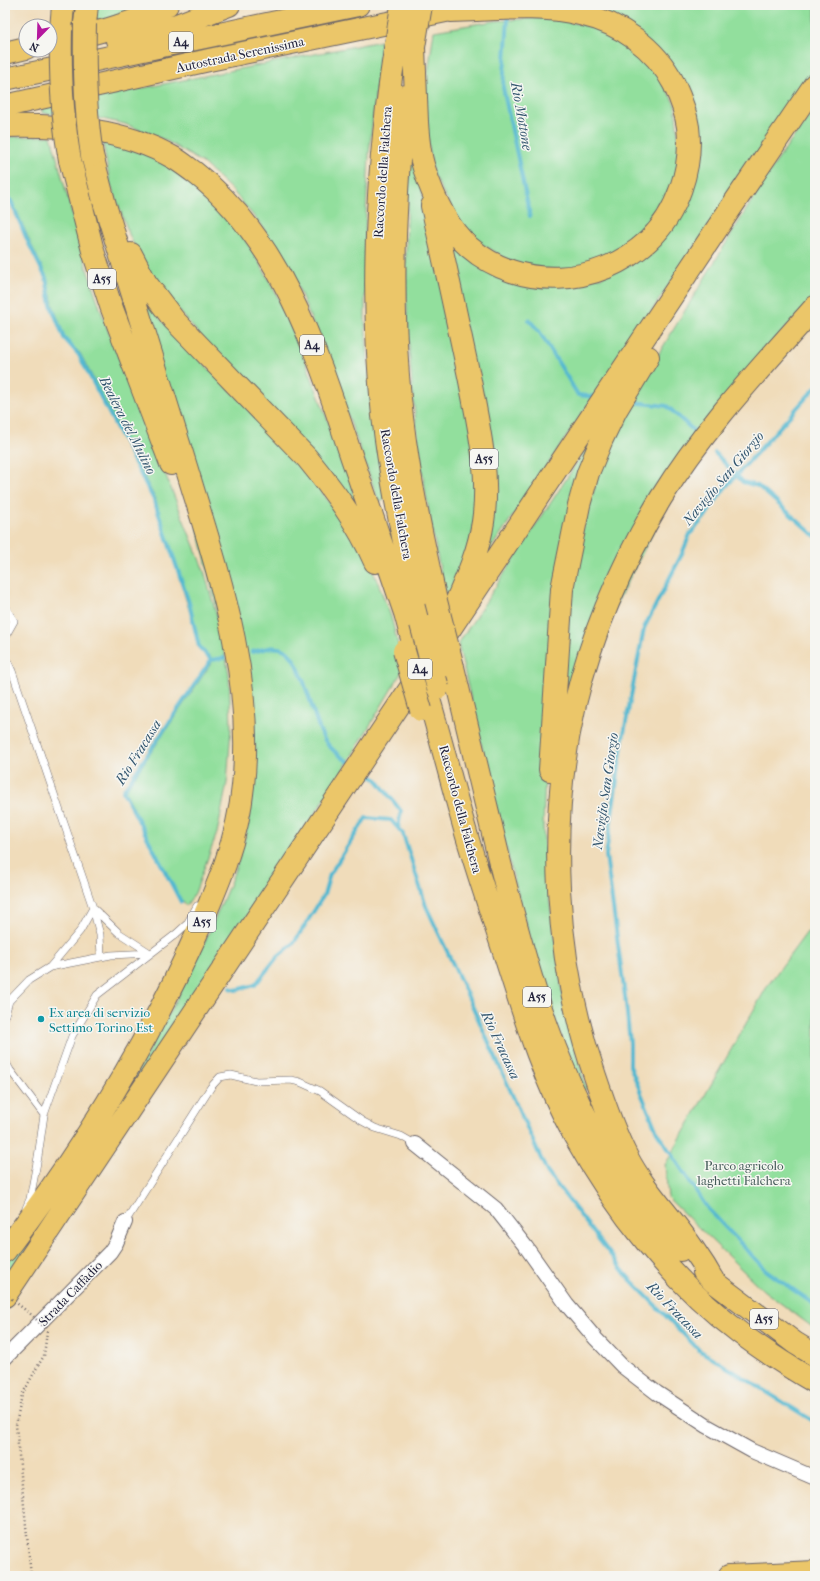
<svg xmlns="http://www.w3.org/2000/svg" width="820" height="1581" font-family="'IM FELL French Canon',serif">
	<rect width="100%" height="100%" fill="#f6f6f2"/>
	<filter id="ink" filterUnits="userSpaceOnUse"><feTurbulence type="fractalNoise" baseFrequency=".025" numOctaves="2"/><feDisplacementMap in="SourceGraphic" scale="8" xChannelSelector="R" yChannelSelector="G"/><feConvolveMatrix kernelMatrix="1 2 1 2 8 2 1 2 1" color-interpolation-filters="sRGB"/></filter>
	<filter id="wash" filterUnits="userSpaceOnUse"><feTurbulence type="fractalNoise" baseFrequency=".012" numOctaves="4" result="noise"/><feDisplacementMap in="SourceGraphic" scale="16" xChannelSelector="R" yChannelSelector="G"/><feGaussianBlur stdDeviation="0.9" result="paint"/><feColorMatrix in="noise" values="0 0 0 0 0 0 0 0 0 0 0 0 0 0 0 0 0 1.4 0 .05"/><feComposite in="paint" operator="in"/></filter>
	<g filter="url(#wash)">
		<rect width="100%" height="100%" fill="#f0dcba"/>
		<path fill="#92df9d" stroke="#5a806c" d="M 96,5 L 154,5 L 94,26 Z
			M 564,5 L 815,5 L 815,69 L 483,560 L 486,534 L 449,235 L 476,262 L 601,278 L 692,185 L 671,64 Z
			M 540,18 L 565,21 L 605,30 L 651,60 L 675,105 L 681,165 L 656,220 L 624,250 L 568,271 L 518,266 L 467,235 L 433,174 L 423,107 L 434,31 L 494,21 Z
			M 381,41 L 369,154 L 365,232 L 365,320 L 371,402 L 385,500 L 379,502 L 329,363 L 298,287 L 262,226 L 232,190 L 203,163 L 165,140 L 125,124 L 98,118 L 42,113 L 42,108 Z
			M 815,107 L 815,295 L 718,405 L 567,701 L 564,700 L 565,652 L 577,547 L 605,453 L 658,355 L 768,174 Z
			M 51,136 L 87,269 L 105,323 L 204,571 L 219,624 L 229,674 L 231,728 L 227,783 L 217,833 L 195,893 L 186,906 L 176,892 L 125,791 L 212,662 L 212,659 L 200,646 L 155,498 L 80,353 L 65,338 L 53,305 L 47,277 L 30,242 L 12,200 L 5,195 L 5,137 Z
			M 103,142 C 124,147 146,153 165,163 C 240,205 278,292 308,368 C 322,405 336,443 351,481 L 357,505 L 354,507 L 234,375 L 147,273 L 129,234 L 110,183 Z
			M 410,159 L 415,159 L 471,420 L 477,506 L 471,540 L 447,601 C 421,488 406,372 406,256 C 406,223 409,191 410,159 Z
			M 149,306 L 171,331 L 297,457 L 365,553 L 378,583 L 391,617 L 404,668 L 339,777 L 119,1111 L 116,1109 C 153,1043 191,977 220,907 C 229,886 238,864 244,842 C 250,817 252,792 255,767 L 145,308 Z
			M 590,443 L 547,719 L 543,828 L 548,889 L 562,992 L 576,1052 L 587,1089 L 583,1090 C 571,1059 557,1028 547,996 C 511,881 486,762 458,644 Z
			M 807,932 L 815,933 L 815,1329 L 763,1290 L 668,1198 L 665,1165 L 768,985 Z
			M 62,1189 L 65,1191 L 5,1282 L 5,1265 Z"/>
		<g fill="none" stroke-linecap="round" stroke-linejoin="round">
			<path stroke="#52b8d0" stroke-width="4" d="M 508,19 L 503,87 L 530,216
				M 5,196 L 11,201 L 28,242 L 46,278 L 51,305 L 64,338 L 79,355 L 154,500 L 189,603 L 199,647 L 211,660 L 224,658
				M 529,320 L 539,331 L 578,395 L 596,397
				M 815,388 L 724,489 L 704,518 L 690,534 L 681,556 L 644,628 L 623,738 L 606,855 L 626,1004 L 630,1043 L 630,1066 L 657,1132 L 708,1209 L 767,1271 L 815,1305
				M 632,402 L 667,406 L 696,433
				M 715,453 L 743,482 L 758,486 L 815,536
				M 252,652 C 263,650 273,644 285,650 C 303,660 312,718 324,739 C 330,749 342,758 352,764
				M 367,774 L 376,779 L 401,811 L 398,828
				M 181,902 L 123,791 L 211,660
				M 230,988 L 236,990 L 255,985 L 278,956 L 293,944 L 324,895 L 330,874 L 366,818 L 391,820 L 403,834 L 426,906 L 471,1003 L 547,1172 L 627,1276 L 699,1350 L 815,1422"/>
		</g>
	</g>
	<g filter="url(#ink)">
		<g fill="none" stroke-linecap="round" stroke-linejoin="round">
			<g stroke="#6a6367" stroke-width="8">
				<path id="service" d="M 5,607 L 14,621 L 5,637
					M 5,656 L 12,671 L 93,908 L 100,935 L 101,957
					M 50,967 L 80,931 L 93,908 L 119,933 L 150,953
					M 5,1015 L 9,1001 L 29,980 L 50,967 L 111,955 L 150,953
					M 5,1061 L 10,1070 L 44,1115
					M 26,1208 L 30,1199 L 38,1157 L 44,1115 L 72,1036 L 97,995 L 176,934 L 187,924 L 197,906
					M 125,1222 L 211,1087 L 220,1077 L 231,1075 L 256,1081 L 291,1080 L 300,1082 L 320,1091 L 362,1121 L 375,1128 L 401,1136 L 415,1144"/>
			</g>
			<g stroke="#6a6367" stroke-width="16">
				<path id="minor" d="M 415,1144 L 496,1209 L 526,1247 L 567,1305 L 596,1339 L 622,1366 L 657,1393 L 707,1426 L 752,1451 L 815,1478
					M 5,1358 L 110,1252 L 116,1243 L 125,1222"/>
			</g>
			<g stroke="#6a6367" stroke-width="24">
				<path id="motorway" d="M 85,24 L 87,5
					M 61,30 L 63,5
					M 117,40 L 169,28 L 229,5
					M 50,43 C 91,34 131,26 167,5
					M 414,47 C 415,72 416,98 417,122 C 418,138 419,153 424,168 C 433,196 446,227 469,247 C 520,291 598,287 648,241 C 677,214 693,167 688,127 C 686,113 680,97 674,84 C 655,47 620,23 580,14 C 539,4 493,10 451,11
					M 395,50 C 376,172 370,293 383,416 C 391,486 407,555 421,624
					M 5,53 L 26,48
					M 5,79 L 358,5
					M 406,96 C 399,142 397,188 395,235 C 393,310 396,387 408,461 C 415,508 426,554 436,601
					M 5,106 L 209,60 L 465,7
					M 5,126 C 63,125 122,128 174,158 C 181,162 187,167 194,172 C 283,240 318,356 352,458 C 370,509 387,561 405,613 L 412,639
					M 70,160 L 93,251 L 111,306 L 171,464
					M 432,206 C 445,264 458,323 470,381 C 479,428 490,475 483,522 C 479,549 468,575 457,600
					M 131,254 L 146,283 L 174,320 L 307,458 C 334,491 358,523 375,562
					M 453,667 C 468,732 484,797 500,863 C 528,975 557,1081 622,1179 C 632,1195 642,1212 655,1226 C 663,1235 672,1242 680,1250
					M 429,699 C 442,744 453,788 466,833 C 479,878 495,923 509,968 C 527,1025 545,1082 574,1135 C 615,1209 672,1282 740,1333 C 764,1351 789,1367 815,1382
					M 550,770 L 562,589 L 579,505 L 588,473 L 602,439 L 616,410 L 648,357
					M 5,1251 C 80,1153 145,1049 195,937 C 217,888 238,840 243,786 C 255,674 216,566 184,460 C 158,375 132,290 105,205 L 92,155
					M 704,1272 L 714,1282 L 795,1343 L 815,1355
					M 714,1282 C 708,1271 701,1260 694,1250 C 672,1217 646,1193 627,1157 C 614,1132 604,1103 595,1076 C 554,958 547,825 575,704 C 592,632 623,562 661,498 C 704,428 761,368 815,307
					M 5,1296 L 728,212 L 815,84
					M 729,1576 L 815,1572"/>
			</g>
			<path stroke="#6a6367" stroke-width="2.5" stroke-dasharray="1 3" stroke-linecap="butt" d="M 31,1576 L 16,1425 L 22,1395 L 39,1364"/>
			<use href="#service" stroke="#fff" stroke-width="7"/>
			<use href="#minor" stroke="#fff" stroke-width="14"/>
			<use href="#motorway" stroke="#ebc669" stroke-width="22"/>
			<g stroke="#6a6367" stroke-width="24" stroke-linecap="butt">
				<path id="motorway-bridge" d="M 85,24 C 84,68 85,111 92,155
					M 61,30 C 60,73 62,117 70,160
					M 414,47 L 421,5
					M 395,50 L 402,5
					M 436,601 L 453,667
					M 421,624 L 438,688
					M 404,651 L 421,710"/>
			</g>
			<path stroke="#6a6367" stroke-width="2.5" stroke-dasharray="1 3" stroke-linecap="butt" d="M 5,1294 L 33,1316 L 47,1331 L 44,1356 L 39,1364"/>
			<use href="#motorway-bridge" stroke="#ebc669" stroke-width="22"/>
		</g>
	</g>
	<circle fill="#0f9aa8" stroke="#f6f6f2" stroke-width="1.5" cx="41" cy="1019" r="4"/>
	<g text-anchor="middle" stroke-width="3" stroke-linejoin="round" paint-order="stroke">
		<g fill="#f6f6f2" stroke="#626272" stroke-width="1">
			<rect x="169" y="32" width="24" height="20" rx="3"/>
			<rect x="88" y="269" width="28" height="20" rx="3"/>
			<rect x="300" y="335" width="24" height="20" rx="3"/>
			<rect x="470" y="449" width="28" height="20" rx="3"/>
			<rect x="408" y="659" width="24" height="20" rx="3"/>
			<rect x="188" y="912" width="28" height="20" rx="3"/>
			<rect x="523" y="987" width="28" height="20" rx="3"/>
			<rect x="750" y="1309" width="28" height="20" rx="3"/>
		</g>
		<g font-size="12" font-weight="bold" fill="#22223b">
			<text x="181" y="46">A4</text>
			<text x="102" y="283">A55</text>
			<text x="312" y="349">A4</text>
			<text x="484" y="463">A55</text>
			<text x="420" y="673">A4</text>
			<text x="202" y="926">A55</text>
			<text x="537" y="1001">A55</text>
			<text x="764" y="1323">A55</text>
		</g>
		<g font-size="13" fill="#22223b" stroke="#f6f6f2">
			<text transform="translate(240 54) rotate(-12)" y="5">Autostrada Serenissima</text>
			<text transform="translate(382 172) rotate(-86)" y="5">Raccordo della Falchera</text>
			<text transform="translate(397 494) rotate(80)" y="5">Raccordo della Falchera</text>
			<text transform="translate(461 809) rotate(75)" y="5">Raccordo della Falchera</text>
			<text transform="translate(70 1293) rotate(-46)" y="5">Strada Caffadio</text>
		</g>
		<g font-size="13" fill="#0d838f" stroke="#f6f6f2" text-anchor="start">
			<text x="49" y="1017">Ex area di servizio<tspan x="49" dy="15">Settimo Torino Est</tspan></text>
		</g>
		<g font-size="13" fill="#445b58" stroke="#f6f6f2">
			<text x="744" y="1170">Parco agricolo<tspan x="744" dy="15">laghetti Falchera</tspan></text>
		</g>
		<g font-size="14" font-style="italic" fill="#33566f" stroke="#f6f6f2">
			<text transform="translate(522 116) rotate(80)" y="5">Rio Mottone</text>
			<text transform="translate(128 425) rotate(63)" y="5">Bealera del Mulino</text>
			<text transform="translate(723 478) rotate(-50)" y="5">Naviglio San Giorgio</text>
			<text transform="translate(138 752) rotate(-58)" y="5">Rio Fracassa</text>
			<text transform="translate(605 791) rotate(-82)" y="5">Naviglio San Giorgio</text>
			<text transform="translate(501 1045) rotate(65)" y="5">Rio Fracassa</text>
			<text transform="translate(675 1310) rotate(46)" y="5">Rio Fracassa</text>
		</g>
	</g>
	<rect width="820" height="1581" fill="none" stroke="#f6f6f2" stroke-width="20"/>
	<g transform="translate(38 38) rotate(203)"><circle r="19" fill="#f6f6f2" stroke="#a1a1a9"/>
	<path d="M0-3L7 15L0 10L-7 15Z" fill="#b5179e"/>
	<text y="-6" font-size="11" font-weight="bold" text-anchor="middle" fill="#22223b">N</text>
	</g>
</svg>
